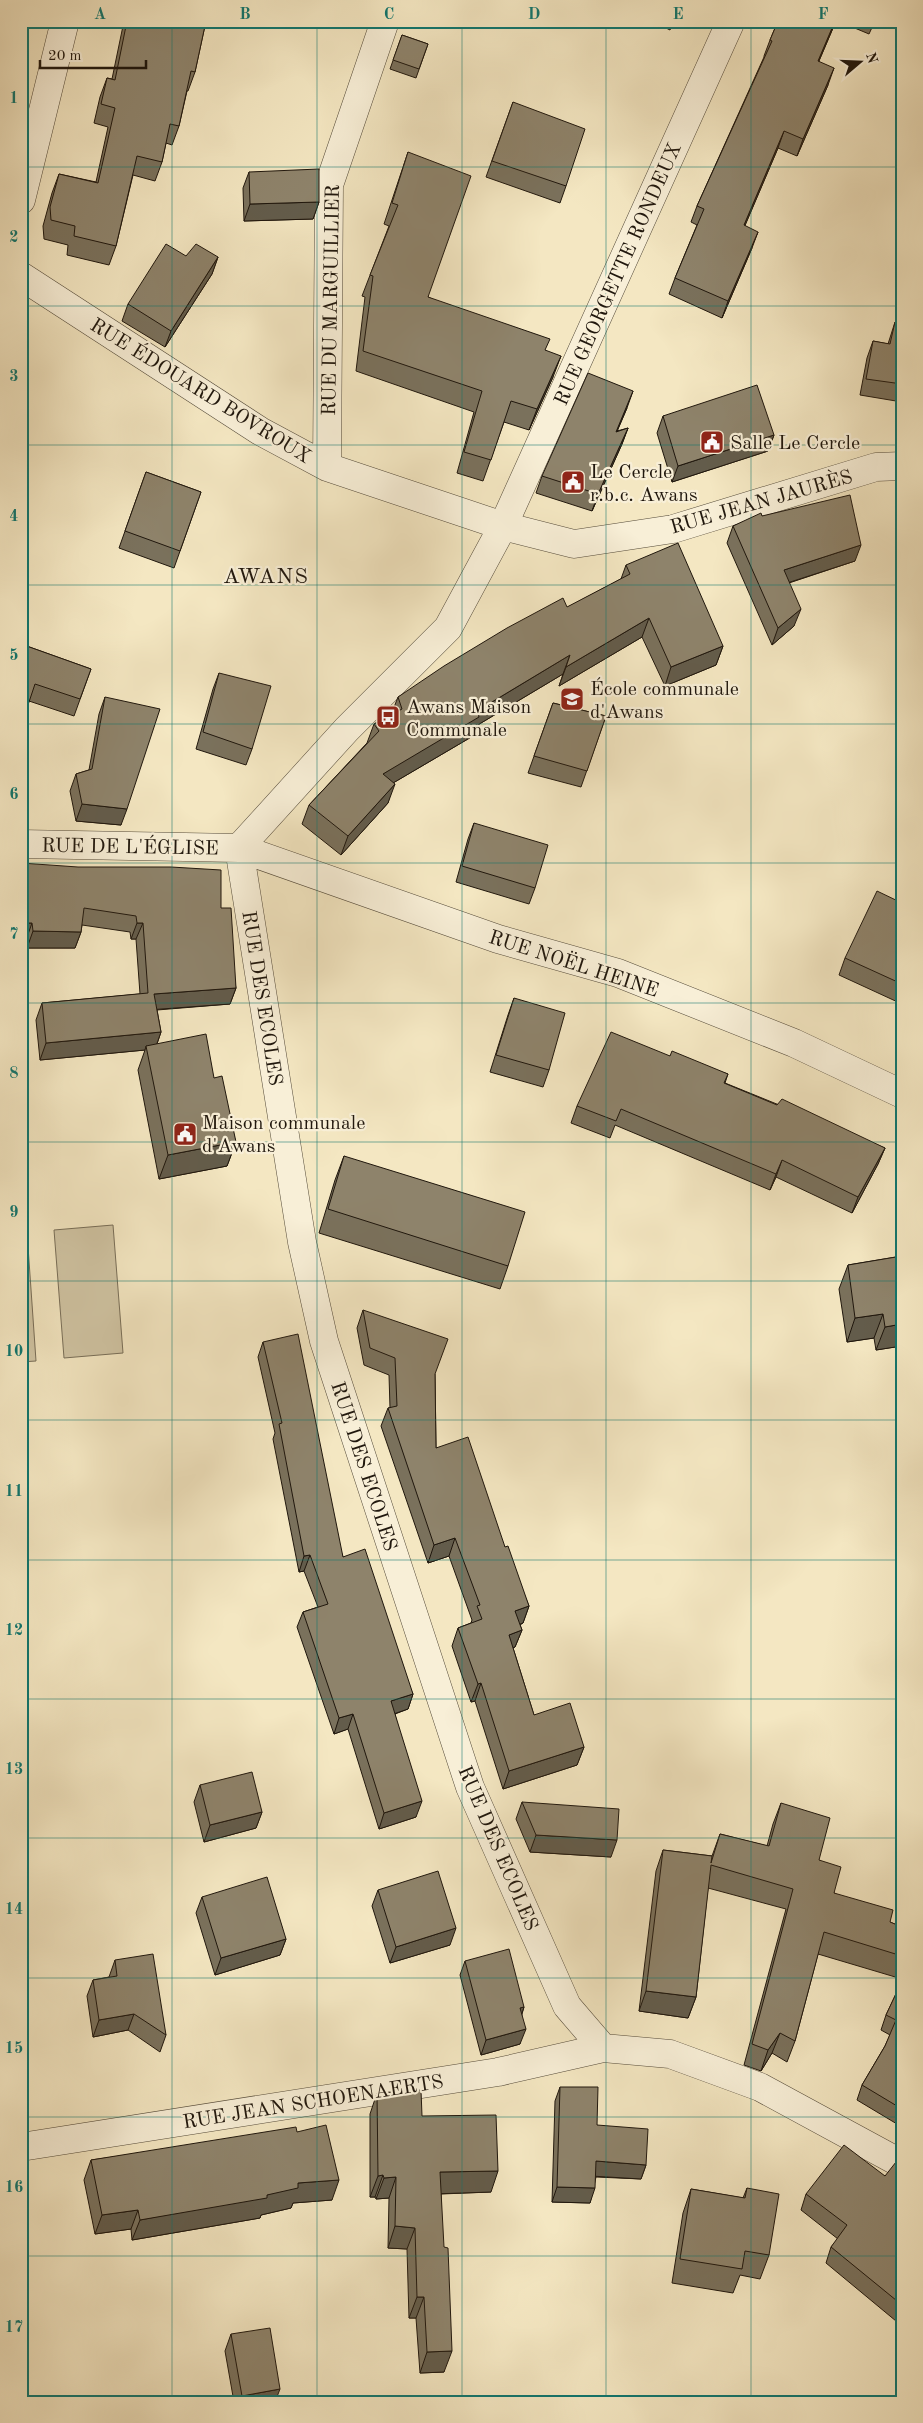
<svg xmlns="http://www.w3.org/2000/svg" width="923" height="2423" font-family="'Old Standard TT',serif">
	<rect width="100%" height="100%" fill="#f4e7c2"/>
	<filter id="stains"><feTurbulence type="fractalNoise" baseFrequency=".004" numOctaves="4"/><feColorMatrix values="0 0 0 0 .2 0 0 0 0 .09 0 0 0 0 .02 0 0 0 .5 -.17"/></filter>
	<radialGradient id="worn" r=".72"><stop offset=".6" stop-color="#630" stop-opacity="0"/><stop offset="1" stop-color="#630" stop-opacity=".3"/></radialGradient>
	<path fill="#d0c4a3" stroke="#786e58" d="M 113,1225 L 123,1353 L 64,1358 L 54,1230 Z
		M 27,1232 L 36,1361 L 21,1362 L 21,1233 Z"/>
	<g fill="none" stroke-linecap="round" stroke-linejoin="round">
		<g stroke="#554b3a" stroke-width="29">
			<path id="minor" d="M 21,200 L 65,21
				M 21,276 L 260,431 L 327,467 L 503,526 L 574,544 L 673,529 L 876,467 L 902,466
				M 327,467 L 329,185 L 385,21
				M 21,844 L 239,848 L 498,939 L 618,973 L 794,1043 L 902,1094
				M 239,848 L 302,1242 L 324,1341 L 470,1787 L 567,2006 L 603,2048
				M 239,848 L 347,729 L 448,628 L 503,526 L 731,21
				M 21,2147 L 498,2072 L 603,2048 L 670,2054 L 760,2087 L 902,2164"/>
		</g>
		<use href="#minor" stroke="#f8efd7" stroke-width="28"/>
	</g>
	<path fill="#7a715c" stroke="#20170d" d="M 124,21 L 206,21 L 195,72 L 188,91 L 187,91 L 179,126 L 172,145 L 166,143 L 162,162 L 155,181 L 133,175 L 116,246 L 109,265 L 67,255 L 68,245 L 44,239 L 43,226 L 52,193 L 59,174 L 96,182 L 108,127 L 94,123 L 100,97 L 107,78 L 112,79 Z
		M 652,21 L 674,21 L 670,30 Z
		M 778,21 L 836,21 L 819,61 L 828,85 L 797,156 L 778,148 L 745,225 L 752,248 L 722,318 L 669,294 L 675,278 L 697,225 L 691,222 L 697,206 L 764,57 L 764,56 L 770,40 Z
		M 838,21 L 875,21 L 869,34 Z
		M 402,35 L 428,44 L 416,78 L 390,69 Z
		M 513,102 L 566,186 L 560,203 L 486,177 Z
		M 408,152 L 428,297 L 545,350 L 553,377 L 529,430 L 504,422 L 483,481 L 457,473 L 474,412 L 356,371 L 365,297 L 362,296 L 389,226 L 384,224 Z
		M 249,172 L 319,202 L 313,219 L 244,221 L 243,188 Z
		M 218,257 L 212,274 L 165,347 L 122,321 L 128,304 Z
		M 895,322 L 902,323 L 902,402 L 860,395 L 867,358 L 873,341 L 888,344 Z
		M 627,408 L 617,431 L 628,428 L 622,444 L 592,511 L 536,493 L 542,476 Z
		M 663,416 L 774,435 L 768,451 L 672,482 L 657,433 Z
		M 146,472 L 201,492 L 174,568 L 119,548 Z
		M 762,516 L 855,561 L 789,583 L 794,626 L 772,645 L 727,543 L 733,526 Z
		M 626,565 L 723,646 L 716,665 L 665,686 L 642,637 L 559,686 L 563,674 L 476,726 L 473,736 L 393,783 L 388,803 L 341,855 L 302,824 L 309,805 L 367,743 L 374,724 L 391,715 L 398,697 L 621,579 Z
		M 21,644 L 91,669 L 74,716 L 29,701 L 21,725 Z
		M 219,673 L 252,749 L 246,765 L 196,749 L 213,689 Z
		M 105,697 L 121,825 L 76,821 L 70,791 L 76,774 L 89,770 L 99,714 Z
		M 553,703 L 606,716 L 581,787 L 528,773 Z
		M 474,823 L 535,888 L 529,904 L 456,882 L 468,839 Z
		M 21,863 L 221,908 L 236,988 L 230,1004 L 157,1010 L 161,1032 L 157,1044 L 214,1078 L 236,1142 L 227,1166 L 159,1179 L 138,1070 L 145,1050 L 40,1060 L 36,1020 L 42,1003 L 140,994 L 136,939 L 131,939 L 130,932 L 82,925 L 81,932 L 75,948 L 27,948 L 26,940 L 21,940 Z
		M 902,903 L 902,1004 L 839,975 L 845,958 Z
		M 514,998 L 549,1070 L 543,1087 L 490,1072 L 508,1015 Z
		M 670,1056 L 728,1074 L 725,1083 L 885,1148 L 878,1164 L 852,1213 L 776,1177 L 770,1190 L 615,1125 L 610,1138 L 571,1123 L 577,1106 Z
		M 344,1156 L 508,1266 L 500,1289 L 319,1233 L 335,1180 Z
		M 902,1256 L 901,1346 L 876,1350 L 874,1338 L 847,1342 L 839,1289 L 848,1265 Z
		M 363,1310 L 435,1374 L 436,1448 L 505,1547 L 529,1606 L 523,1623 L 520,1625 L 522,1630 L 515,1647 L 513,1648 L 534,1715 L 584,1747 L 577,1765 L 503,1789 L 475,1701 L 471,1702 L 452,1646 L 458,1628 L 471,1623 L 472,1620 L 449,1556 L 428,1563 L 381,1426 L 388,1408 L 390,1408 L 389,1375 L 364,1365 L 357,1328 Z
		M 263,1342 L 343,1557 L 413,1694 L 408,1709 L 395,1714 L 416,1817 L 379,1829 L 348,1729 L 334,1734 L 297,1627 L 303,1612 L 318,1607 L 304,1571 L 299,1572 L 273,1439 L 275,1433 L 258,1357 Z
		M 200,1785 L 262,1812 L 256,1828 L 204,1842 L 194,1802 Z
		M 522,1802 L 611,1857 L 530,1852 L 516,1819 Z
		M 781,1803 L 819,1860 L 834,1893 L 890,1922 L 902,1927 L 902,1979 L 818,1954 L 795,2041 L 787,2062 L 772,2053 L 761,2071 L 744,2065 L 786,1909 L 708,1888 L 696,1997 L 688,2018 L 639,2011 L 656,1871 L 663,1850 L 712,1856 L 720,1834 L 767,1846 L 773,1824 Z
		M 378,1890 L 450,1945 L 390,1963 L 372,1906 Z
		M 202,1897 L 286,1939 L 280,1955 L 215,1975 L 196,1913 Z
		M 115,1960 L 166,2035 L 160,2052 L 128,2030 L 93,2037 L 87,1996 L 93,1980 L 109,1977 Z
		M 465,1961 L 524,2007 L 522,2014 L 520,2044 L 481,2055 L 460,1975 Z
		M 902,1981 L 902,2127 L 857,2100 L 862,2085 L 885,2046 L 890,2035 L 881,2030 L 886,2015 Z
		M 560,2087 L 597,2125 L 646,2165 L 641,2179 L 596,2177 L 590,2203 L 552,2202 L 555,2101 Z
		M 377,2093 L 422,2116 L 491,2192 L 441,2194 L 444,2372 L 420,2373 L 416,2318 L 409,2318 L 407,2249 L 388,2248 L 389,2198 L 376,2199 L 375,2197 L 370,2197 L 370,2114 Z
		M 297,2132 L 332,2200 L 293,2203 L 291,2208 L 261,2215 L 260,2218 L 132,2240 L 131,2229 L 95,2234 L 84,2180 L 91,2160 Z
		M 902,2167 L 902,2326 L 826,2263 L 831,2247 L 838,2239 L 801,2210 L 806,2194 L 885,2176 Z
		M 747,2188 L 769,2255 L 760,2279 L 740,2275 L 733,2293 L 672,2283 L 683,2213 L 691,2189 L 743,2198 Z
		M 231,2334 L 275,2402 L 234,2402 L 225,2351 Z"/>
	<path fill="#635c4b" stroke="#20170d" d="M 835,21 L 836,21 L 812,77 L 818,61 Z
		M 834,68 L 828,85 L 797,156 L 803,139 Z
		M 784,131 L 778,148 L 738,242 L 744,225 Z
		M 319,202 L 313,219 L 244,221 L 250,204 Z
		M 758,232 L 752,248 L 722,318 L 728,301 Z
		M 218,257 L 212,274 L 165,347 L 171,331 Z
		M 561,356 L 553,377 L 529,430 L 537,409 Z
		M 633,391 L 627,408 L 610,448 L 616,432 Z
		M 628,428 L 622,444 L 592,511 L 598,494 Z
		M 774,435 L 768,451 L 672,482 L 678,466 Z
		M 861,545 L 855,561 L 778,586 L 784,570 Z
		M 801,609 L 794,626 L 772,645 L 778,628 Z
		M 649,618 L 642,637 L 559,686 L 566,667 Z
		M 723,646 L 716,665 L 665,686 L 671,667 Z
		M 570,655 L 563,674 L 476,726 L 473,736 L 376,793 L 383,774 L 477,711 Z
		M 395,784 L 388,803 L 341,855 L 348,836 Z
		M 82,804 L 127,809 L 121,825 L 76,821 Z
		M 21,923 L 32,923 L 26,940 L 21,940 Z
		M 137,923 L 143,923 L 136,939 L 131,939 Z
		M 33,931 L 81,932 L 75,948 L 27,948 Z
		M 236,988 L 230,1004 L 148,1010 L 154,994 Z
		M 161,1032 L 155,1049 L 146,1046 L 145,1050 L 40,1060 L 46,1043 Z
		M 236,1142 L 227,1166 L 159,1179 L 168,1155 Z
		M 885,1148 L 878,1164 L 852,1213 L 858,1197 Z
		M 782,1160 L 776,1177 L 770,1190 L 776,1174 Z
		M 883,1314 L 874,1338 L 847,1342 L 855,1318 Z
		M 902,1324 L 902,1346 L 876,1350 L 885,1327 Z
		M 455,1538 L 449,1556 L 428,1563 L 434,1545 Z
		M 310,1555 L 304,1571 L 299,1572 L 304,1556 Z
		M 529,1606 L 523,1623 L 508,1629 L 515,1611 Z
		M 522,1630 L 515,1647 L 503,1652 L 509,1635 Z
		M 481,1683 L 475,1701 L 471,1702 L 478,1684 Z
		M 413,1694 L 408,1709 L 385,1717 L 391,1701 Z
		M 353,1714 L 348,1729 L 334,1734 L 339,1718 Z
		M 584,1747 L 577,1765 L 503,1789 L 509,1771 Z
		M 422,1801 L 416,1817 L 379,1829 L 384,1813 Z
		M 262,1812 L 256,1828 L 204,1842 L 210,1825 Z
		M 536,1835 L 617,1840 L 611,1857 L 530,1852 Z
		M 456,1928 L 450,1945 L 390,1963 L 396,1947 Z
		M 286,1939 L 280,1955 L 215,1975 L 221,1958 Z
		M 646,1991 L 696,1997 L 688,2018 L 639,2011 Z
		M 524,2007 L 519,2022 L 520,2008 Z
		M 134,2014 L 128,2030 L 93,2037 L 99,2020 Z
		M 526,2029 L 520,2044 L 481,2055 L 486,2040 Z
		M 780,2033 L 772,2053 L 761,2071 L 768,2050 Z
		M 596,2161 L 646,2165 L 641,2179 L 591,2176 Z
		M 498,2171 L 491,2192 L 432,2194 L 440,2172 Z
		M 383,2175 L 375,2197 L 370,2197 L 378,2176 Z
		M 396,2177 L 389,2198 L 376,2199 L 384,2178 Z
		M 339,2180 L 332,2200 L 293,2203 L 291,2208 L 261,2215 L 260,2218 L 132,2240 L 140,2220 L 267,2195 L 298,2183 Z
		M 557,2187 L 595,2188 L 590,2203 L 552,2202 Z
		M 138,2210 L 131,2229 L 95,2234 L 102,2215 Z
		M 395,2226 L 415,2228 L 407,2249 L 388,2248 Z
		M 417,2297 L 424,2297 L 416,2318 L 409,2318 Z
		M 452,2351 L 444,2372 L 420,2373 L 427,2352 Z
		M 280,2389 L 275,2402 L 239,2402 L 242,2396 Z"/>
	<path fill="#8e836b" stroke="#20170d" d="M 127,21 L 206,21 L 195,72 L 191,71 L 179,126 L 170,124 L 162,162 L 137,156 L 116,246 L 74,236 L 75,226 L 51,220 L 50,207 L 59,174 L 98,183 L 115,108 L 101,104 L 107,78 L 115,80 Z
		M 778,21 L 835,21 L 818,61 L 834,68 L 803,139 L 784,131 L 744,225 L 758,232 L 728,301 L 675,278 L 704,209 L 697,206 L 772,41 L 770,40 Z
		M 402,35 L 428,44 L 419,69 L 393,60 Z
		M 513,102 L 585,129 L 566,186 L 492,161 Z
		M 408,152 L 471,176 L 428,297 L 550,339 L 545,350 L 561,356 L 537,409 L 511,401 L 491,460 L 464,452 L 482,391 L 363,351 L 373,276 L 370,275 L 398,205 L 392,203 Z
		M 319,169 L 319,202 L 250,204 L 249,172 Z
		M 166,244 L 186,256 L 196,244 L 218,257 L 171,331 L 128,304 Z
		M 895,322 L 902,323 L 902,384 L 866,379 L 873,341 L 890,344 Z
		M 588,373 L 633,391 L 616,432 L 628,428 L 598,494 L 542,476 Z
		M 757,385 L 774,435 L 678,466 L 663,416 Z
		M 146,472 L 201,492 L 180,551 L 125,531 Z
		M 850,495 L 861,545 L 784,570 L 801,609 L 778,628 L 733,526 L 761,513 L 762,516 Z
		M 678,543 L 723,646 L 671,667 L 649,618 L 566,667 L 570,655 L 477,711 L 479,717 L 383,774 L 395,784 L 348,836 L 309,805 L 379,731 L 374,724 L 402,709 L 398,697 L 444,666 L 507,628 L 563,598 L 567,607 L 630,574 L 626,565 Z
		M 21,644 L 91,669 L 80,699 L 35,684 L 22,723 L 21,723 Z
		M 219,673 L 271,686 L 252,749 L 203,732 Z
		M 105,697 L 160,709 L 127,809 L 82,804 L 76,774 L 92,769 Z
		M 553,703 L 606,716 L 587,771 L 534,756 Z
		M 474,823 L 548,845 L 535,888 L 462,866 Z
		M 21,863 L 78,867 L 171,867 L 221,870 L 221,908 L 231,908 L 236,988 L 154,994 L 161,1032 L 46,1043 L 42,1003 L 148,993 L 143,923 L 137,923 L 136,916 L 84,908 L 81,932 L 33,931 L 32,923 L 21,923 Z
		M 877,891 L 902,903 L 902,984 L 845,958 Z
		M 514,998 L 565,1013 L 549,1070 L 496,1055 Z
		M 611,1032 L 670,1056 L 672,1051 L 728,1074 L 724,1083 L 777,1105 L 782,1099 L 885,1148 L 858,1197 L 782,1160 L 776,1174 L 621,1109 L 616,1121 L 577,1106 Z
		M 206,1034 L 214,1078 L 222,1076 L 236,1142 L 168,1155 L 146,1046 Z
		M 344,1156 L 525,1212 L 508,1266 L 328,1209 Z
		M 902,1256 L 902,1324 L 885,1327 L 883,1314 L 855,1318 L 848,1265 Z
		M 363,1310 L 448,1339 L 435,1374 L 436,1448 L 468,1437 L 505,1547 L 508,1546 L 529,1606 L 515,1611 L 522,1630 L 509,1635 L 534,1715 L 570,1703 L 584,1747 L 509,1771 L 481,1683 L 478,1684 L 458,1628 L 482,1619 L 477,1606 L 480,1605 L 455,1538 L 434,1545 L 388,1408 L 397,1406 L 395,1358 L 370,1348 Z
		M 298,1334 L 343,1557 L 365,1549 L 413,1694 L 391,1701 L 422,1801 L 384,1813 L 353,1714 L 339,1718 L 303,1612 L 328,1604 L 310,1555 L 304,1556 L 279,1424 L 282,1423 L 263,1342 Z
		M 252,1772 L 262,1812 L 210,1825 L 200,1785 Z
		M 522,1802 L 619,1809 L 617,1840 L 536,1835 Z
		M 781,1803 L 830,1818 L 819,1860 L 841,1867 L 834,1893 L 893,1910 L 890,1922 L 902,1927 L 902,1956 L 824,1932 L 795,2041 L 780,2033 L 768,2050 L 752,2044 L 793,1889 L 711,1865 L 696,1997 L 646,1991 L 663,1850 L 712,1856 L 711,1863 L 720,1834 L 769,1846 Z
		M 438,1871 L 456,1928 L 396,1947 L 378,1890 Z
		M 267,1877 L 286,1939 L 221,1958 L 202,1897 Z
		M 509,1949 L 524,2007 L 520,2008 L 526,2029 L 486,2040 L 465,1961 Z
		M 153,1954 L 166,2035 L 134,2014 L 99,2020 L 93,1980 L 117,1976 L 115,1960 Z
		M 902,1981 L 902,2109 L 862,2085 L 885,2046 L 896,2020 L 886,2015 Z
		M 560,2087 L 598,2087 L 597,2125 L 648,2129 L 646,2165 L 596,2161 L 595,2188 L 557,2187 Z
		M 421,2090 L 422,2116 L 496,2115 L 498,2171 L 440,2172 L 444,2247 L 448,2248 L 452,2351 L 427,2352 L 424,2297 L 417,2297 L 415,2228 L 395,2226 L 396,2177 L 384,2178 L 383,2175 L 378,2176 L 377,2093 Z
		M 326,2125 L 339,2180 L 298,2183 L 298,2188 L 267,2195 L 267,2198 L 140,2220 L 138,2210 L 102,2215 L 91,2160 L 296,2127 L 297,2132 Z
		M 844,2145 L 885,2176 L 896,2162 L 902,2167 L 902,2305 L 831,2247 L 847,2225 L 806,2194 Z
		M 747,2188 L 779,2194 L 769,2255 L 745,2251 L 742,2269 L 680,2259 L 691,2189 L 745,2198 Z
		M 270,2328 L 280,2389 L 242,2396 L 231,2334 Z"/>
	<path fill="none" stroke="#0f766e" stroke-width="1" stroke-opacity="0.55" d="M 172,21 L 172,2402M 317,21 L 317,2402M 462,21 L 462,2402M 606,21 L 606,2402M 751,21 L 751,2402M 21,167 L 902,167M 21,306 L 902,306M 21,445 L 902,445M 21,585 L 902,585M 21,724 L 902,724M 21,863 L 902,863M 21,1003 L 902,1003M 21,1142 L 902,1142M 21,1281 L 902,1281M 21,1420 L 902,1420M 21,1560 L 902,1560M 21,1699 L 902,1699M 21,1838 L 902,1838M 21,1978 L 902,1978M 21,2117 L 902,2117M 21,2256 L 902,2256"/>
	<defs>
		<g id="civic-square" transform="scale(1.25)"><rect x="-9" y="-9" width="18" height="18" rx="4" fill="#8f2418" stroke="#f8efd7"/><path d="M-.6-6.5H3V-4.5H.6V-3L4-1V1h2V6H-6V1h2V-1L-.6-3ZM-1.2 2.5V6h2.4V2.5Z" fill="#fff"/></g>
		<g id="school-square" transform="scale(1.25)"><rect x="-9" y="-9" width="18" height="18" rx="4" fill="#8f2418" stroke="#f8efd7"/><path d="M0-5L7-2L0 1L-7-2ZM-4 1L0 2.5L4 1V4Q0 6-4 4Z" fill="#fff"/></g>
		<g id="bus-square" transform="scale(1.25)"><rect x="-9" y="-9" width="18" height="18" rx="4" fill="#8f2418" stroke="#f8efd7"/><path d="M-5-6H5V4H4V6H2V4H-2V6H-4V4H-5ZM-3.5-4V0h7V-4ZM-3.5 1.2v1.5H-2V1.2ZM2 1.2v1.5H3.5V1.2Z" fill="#fff"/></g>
	</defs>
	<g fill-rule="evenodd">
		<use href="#civic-square" x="712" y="442"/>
		<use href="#civic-square" x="573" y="482"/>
		<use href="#school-square" x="572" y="699"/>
		<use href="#bus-square" x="388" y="717"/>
		<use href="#civic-square" x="185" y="1134"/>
	</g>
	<g text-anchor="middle" stroke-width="4.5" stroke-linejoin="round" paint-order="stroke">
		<g font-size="20" fill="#20170d" stroke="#f8efd7">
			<text transform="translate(617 274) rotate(-66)" y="7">RUE GEORGETTE RONDEUX</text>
			<text transform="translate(330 300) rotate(-89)" y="7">RUE DU MARGUILLIER</text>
			<text transform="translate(201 390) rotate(32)" y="7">RUE ÉDOUARD BOVROUX</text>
			<text transform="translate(761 501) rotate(-16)" y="7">RUE JEAN JAURÈS</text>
			<text transform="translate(130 846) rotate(1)" y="7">RUE DE L'ÉGLISE</text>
			<text transform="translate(574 963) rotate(18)" y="7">RUE NOËL HEINE</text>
			<text transform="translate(263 998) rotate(81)" y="7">RUE DES ECOLES</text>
			<text transform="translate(365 1466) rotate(72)" y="7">RUE DES ECOLES</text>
			<text transform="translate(499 1848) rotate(67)" y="7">RUE DES ECOLES</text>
			<text transform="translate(313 2101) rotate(-9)" y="7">RUE JEAN SCHOENAERTS</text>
		</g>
		<g font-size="20" fill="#20170d" stroke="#f8efd7" text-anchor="start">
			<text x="730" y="449">Salle Le Cercle</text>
			<text x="590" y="478">Le Cercle<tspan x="590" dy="23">r.b.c. Awans</tspan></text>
			<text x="590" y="695">École communale<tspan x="590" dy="23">d'Awans</tspan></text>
			<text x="406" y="713">Awans Maison<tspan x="406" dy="23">Communale</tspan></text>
			<text x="202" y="1129">Maison communale<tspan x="202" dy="23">d'Awans</tspan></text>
		</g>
		<g font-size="22" letter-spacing="1" fill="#20170d" stroke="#f8efd7">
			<text x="266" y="583">AWANS</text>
		</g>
	</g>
	<rect width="923" height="2423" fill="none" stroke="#f4e7c2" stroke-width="55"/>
	<g transform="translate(860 62) rotate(71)" stroke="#f8efd7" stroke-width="4" paint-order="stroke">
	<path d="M0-4L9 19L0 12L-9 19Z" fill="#20170d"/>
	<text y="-8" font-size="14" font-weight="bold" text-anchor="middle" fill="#20170d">N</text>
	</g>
	<path d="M40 60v8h106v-8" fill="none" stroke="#20170d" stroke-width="2.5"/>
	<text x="48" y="60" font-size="15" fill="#20170d" stroke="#f8efd7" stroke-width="4" paint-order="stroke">20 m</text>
	<rect x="28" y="28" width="868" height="2368" fill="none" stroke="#0f766e" stroke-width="2"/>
	<g font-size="16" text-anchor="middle" font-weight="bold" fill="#0f766e">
		<text x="100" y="19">A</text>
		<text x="245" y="19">B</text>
		<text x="389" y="19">C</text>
		<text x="534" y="19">D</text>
		<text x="678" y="19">E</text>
		<text x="823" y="19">F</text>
		<text x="14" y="103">1</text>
		<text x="14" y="242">2</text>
		<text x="14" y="381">3</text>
		<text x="14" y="521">4</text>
		<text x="14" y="660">5</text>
		<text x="14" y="799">6</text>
		<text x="14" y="939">7</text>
		<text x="14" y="1078">8</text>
		<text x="14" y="1217">9</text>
		<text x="14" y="1356">10</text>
		<text x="14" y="1496">11</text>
		<text x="14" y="1635">12</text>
		<text x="14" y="1774">13</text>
		<text x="14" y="1914">14</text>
		<text x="14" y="2053">15</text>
		<text x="14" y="2192">16</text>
		<text x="14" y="2332">17</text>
	</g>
	<rect width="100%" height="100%" filter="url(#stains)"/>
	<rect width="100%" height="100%" fill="url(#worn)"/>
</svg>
